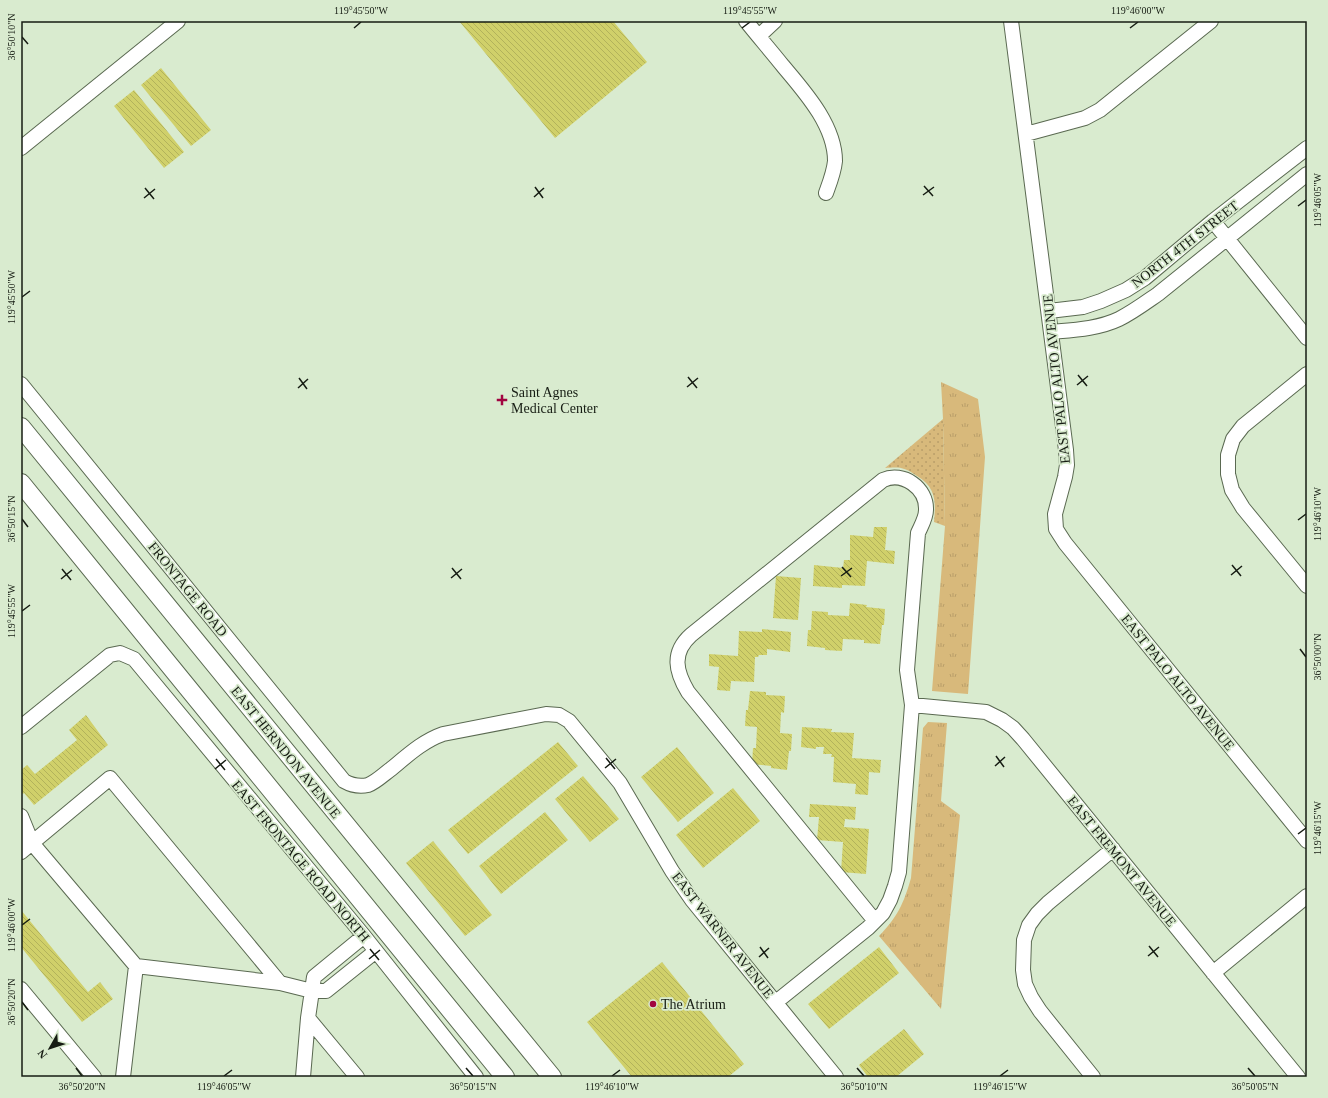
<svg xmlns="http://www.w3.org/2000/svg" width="1328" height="1098" font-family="Georgia,serif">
	<defs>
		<pattern id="grass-dots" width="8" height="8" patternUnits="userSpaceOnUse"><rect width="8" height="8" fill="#d8b97b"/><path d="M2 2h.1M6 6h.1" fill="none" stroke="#b99e69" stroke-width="1.8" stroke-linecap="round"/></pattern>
		<pattern id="park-tufts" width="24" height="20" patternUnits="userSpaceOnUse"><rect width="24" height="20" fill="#d8b97b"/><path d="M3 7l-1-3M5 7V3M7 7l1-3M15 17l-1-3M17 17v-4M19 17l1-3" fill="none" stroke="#b99e69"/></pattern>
		<pattern id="building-back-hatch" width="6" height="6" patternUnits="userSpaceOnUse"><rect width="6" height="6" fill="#d0d06a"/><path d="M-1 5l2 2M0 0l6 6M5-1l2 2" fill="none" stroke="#b2b25b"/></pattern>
	</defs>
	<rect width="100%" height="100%" fill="#d9ebcf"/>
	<path fill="url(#grass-dots)" d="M 943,419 L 945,526 L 934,522 C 936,502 936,487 917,476 C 904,467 900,467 885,468 Z"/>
	<path fill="url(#park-tufts)" d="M 941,382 L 978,399 L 985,457 L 968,694 L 932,691 L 945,526 L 943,419 Z
		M 928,722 L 947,723 L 941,801 L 960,815 L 941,1009 L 879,936 C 897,918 904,903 911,878 L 923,728 Z"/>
	<path fill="url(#building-back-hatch)" d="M 459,21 L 613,21 L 647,62 L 555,138 Z
		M 161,68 L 211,130 L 191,146 L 141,85 Z
		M 134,90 L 184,152 L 164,168 L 114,106 Z
		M 874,527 L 887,527 L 885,550 L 895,551 L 894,564 L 867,561 L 865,586 L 842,585 L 842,588 L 813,586 L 814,565 L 843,568 L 844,560 L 850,560 L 850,535 L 873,537 Z
		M 776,576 L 801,578 L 798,620 L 773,618 Z
		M 850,603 L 867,605 L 866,607 L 885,609 L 884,625 L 882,625 L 880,644 L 864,643 L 864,640 L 843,639 L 842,651 L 825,650 L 825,648 L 807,646 L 808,630 L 811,630 L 812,611 L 828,612 L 828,615 L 849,616 Z
		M 762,629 L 791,632 L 790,652 L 767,649 L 767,655 L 759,655 L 758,657 L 755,657 L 754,682 L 731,681 L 730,691 L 717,690 L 719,667 L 709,666 L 709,654 L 738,656 L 739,631 L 762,632 Z
		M 750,691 L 766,692 L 766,695 L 785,696 L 784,713 L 781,712 L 780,733 L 792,734 L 791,751 L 789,751 L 787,770 L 771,768 L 771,766 L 752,764 L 753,748 L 756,748 L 757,727 L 745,726 L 746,710 L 748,710 Z
		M 86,715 L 108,745 L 34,805 L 24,793 L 23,794 L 21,792 L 21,770 L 27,765 L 35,774 L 77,740 L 69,730 Z
		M 802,727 L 832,729 L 831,732 L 854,733 L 852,758 L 881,760 L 880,773 L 869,772 L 868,795 L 855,794 L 856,784 L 833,782 L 834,757 L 831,757 L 832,754 L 823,754 L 824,747 L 816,747 L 816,749 L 801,747 Z
		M 558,742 L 578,766 L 468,854 L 448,830 Z
		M 677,747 L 714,793 L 678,822 L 641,777 Z
		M 583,776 L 619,819 L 590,842 L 555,799 Z
		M 733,788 L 760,821 L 703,868 L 676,835 Z
		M 810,804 L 856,807 L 855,820 L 845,819 L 844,827 L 869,829 L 866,874 L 841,872 L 843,842 L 817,840 L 819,817 L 809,817 Z
		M 545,812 L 568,840 L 501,894 L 479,866 Z
		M 433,841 L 492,915 L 465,936 L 406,863 Z
		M 21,910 L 88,992 L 100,982 L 113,999 L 82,1022 L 21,947 Z
		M 879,947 L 899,973 L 829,1029 L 808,1004 Z
		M 662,962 L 744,1064 L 728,1077 L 632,1077 L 587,1022 Z
		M 904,1029 L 924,1054 L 896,1077 L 868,1077 L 859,1065 Z"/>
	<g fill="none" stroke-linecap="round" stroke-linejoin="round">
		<g stroke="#5a6951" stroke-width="16">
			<path id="minor" d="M 746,21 C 758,36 771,51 783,66 C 804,91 835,125 835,161 C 834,172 830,182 826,193
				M 1011,21 L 1066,450 L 1067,465 L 1065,477 L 1055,514 L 1056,529 L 1065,543 L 1307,841
				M 759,36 L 775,21
				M 1026,134 L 1085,118 L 1100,110 L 1211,21
				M 21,148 L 178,21
				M 1213,221 L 1307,338
				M 1049,311 L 1083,307 L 1101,301 L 1126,290 L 1145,278 L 1213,221 L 1307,148
				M 1051,332 C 1073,330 1098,329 1119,319 C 1133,312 1145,303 1158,294 L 1307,174
				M 1307,374 L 1243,426 L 1233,439 L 1228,455 L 1228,474 L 1232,490 L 1243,508 L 1307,586
				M 21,384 L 344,781 C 351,785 359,787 368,785 C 376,782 384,774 391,769 C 408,755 423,741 443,734 L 546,714 L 559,715 L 569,721 L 620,783 L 672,871 L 692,900 L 836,1077
				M 912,705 L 986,712 L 1002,720 L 1013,728 L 1023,739 L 1298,1077
				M 21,727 L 110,655 L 120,653 L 134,659 L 364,936 L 476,1077
				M 21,816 L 32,843
				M 21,835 L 32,843 L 136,966
				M 21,852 L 110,778 L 280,983
				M 1213,973 L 1307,896
				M 21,989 L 94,1077
				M 776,1002 L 868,928 L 883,913 L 890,900 L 895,886 L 899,872 L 912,705 L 907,670 L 918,533 C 921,526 926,518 926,510 C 927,488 903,471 883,480 L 691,635 C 671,653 676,672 688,692 L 875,921
				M 308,1018 L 357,1077
				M 123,1077 L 136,966 L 280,983 L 312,991 L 326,991 L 376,951
				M 303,1077 L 308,1018 L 314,977 L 364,936
				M 1093,1077 L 1040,1011 L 1031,997 L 1025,984 L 1023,970 L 1024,940 L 1029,925 L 1037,914 L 1048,903 L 1113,849"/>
		</g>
		<g stroke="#5a6951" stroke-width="20">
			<path id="major" d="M 21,427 L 552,1077
				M 21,483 L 505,1077"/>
		</g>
		<use href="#minor" stroke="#fff" stroke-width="14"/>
		<use href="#major" stroke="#fff" stroke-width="18"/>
	</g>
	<path fill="none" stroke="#161c13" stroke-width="1.5" d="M 354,28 L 361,22M 742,28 L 750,22M 1130,28 L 1138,22M 22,37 L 28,44M 924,186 L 933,196M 535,187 L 543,198M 145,188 L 154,199M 923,195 L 934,187M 534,197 L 544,188M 144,198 L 155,189M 1298,206 L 1306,200M 22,297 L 30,291M 1078,375 L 1087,386M 688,377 L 697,388M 299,378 L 307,389M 1077,385 L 1088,376M 687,387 L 698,378M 298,388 L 308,379M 22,519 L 28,527M 1298,520 L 1306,514M 1232,565 L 1241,576M 842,567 L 851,577M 452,568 L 461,579M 62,569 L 71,580M 1231,575 L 1242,566M 841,576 L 852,568M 451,578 L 462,569M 61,579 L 72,570M 22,611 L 30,605M 1300,649 L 1306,657M 996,756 L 1004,767M 606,758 L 615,769M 216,759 L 225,770M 995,766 L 1005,757M 605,768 L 616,759M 215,769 L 226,760M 1298,834 L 1306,828M 22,925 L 30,919M 1149,946 L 1158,957M 760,947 L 768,958M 370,949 L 379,960M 1148,956 L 1159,947M 759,957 L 769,948M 369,959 L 380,950M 22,1002 L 28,1010M 76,1068 L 82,1076M 466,1068 L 473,1076M 857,1068 L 864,1076M 1248,1068 L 1255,1076M 224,1076 L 232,1070M 612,1076 L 620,1070M 1000,1076 L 1008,1070"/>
	<g fill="#a10440" stroke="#d9ebcf" stroke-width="1.5">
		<path d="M500 394h4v4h4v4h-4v4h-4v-4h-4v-4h4z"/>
		<circle cx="653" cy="1004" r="4"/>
	</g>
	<g text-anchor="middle" stroke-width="3.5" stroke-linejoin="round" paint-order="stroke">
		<g font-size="14" fill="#161c13" stroke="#d9ebcf">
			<text transform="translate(1185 244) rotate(-38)" y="5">NORTH 4TH STREET</text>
			<text transform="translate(1056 379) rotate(-96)" y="5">EAST PALO ALTO AVENUE</text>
			<text transform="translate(188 589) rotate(51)" y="5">FRONTAGE ROAD</text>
			<text transform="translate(1178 682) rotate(51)" y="5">EAST PALO ALTO AVENUE</text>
			<text transform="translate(286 752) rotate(51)" y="5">EAST HERNDON AVENUE</text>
			<text transform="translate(301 861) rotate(50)" y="5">EAST FRONTAGE ROAD NORTH</text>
			<text transform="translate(1122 861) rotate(51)" y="5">EAST FREMONT AVENUE</text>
			<text transform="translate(723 935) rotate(52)" y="5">EAST WARNER AVENUE</text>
		</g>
		<g font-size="14" fill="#161c13" stroke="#d9ebcf" text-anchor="start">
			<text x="511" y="397">Saint Agnes<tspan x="511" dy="16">Medical Center</tspan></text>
			<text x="661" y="1009">The Atrium</text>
		</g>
	</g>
	<rect width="1328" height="1098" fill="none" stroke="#d9ebcf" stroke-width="44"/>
	<g transform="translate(50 1048) rotate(231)" stroke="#d9ebcf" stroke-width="3" paint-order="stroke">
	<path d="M0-3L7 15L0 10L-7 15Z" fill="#161c13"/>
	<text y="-6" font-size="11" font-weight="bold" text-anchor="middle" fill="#161c13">N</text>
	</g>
	<rect x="22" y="22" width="1284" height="1054" fill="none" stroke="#161c13" stroke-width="1.5"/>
	<g font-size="10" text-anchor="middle" fill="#161c13">
		<text x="361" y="14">119°45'50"W</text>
		<text x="750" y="14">119°45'55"W</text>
		<text x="1138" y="14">119°46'00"W</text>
		<text transform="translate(11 37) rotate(-90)" y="4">36°50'10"N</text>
		<text transform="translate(1317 200) rotate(-90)" y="4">119°46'05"W</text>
		<text transform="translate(11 297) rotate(-90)" y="4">119°45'50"W</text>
		<text transform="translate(1317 514) rotate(-90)" y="4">119°46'10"W</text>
		<text transform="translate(11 519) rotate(-90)" y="4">36°50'15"N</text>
		<text transform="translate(11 611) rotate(-90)" y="4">119°45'55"W</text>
		<text transform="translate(1317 657) rotate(-90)" y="4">36°50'00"N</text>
		<text transform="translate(1317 828) rotate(-90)" y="4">119°46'15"W</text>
		<text transform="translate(11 925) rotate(-90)" y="4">119°46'00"W</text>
		<text transform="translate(11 1002) rotate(-90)" y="4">36°50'20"N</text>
		<text x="82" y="1090">36°50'20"N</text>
		<text x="224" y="1090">119°46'05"W</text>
		<text x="473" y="1090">36°50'15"N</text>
		<text x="612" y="1090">119°46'10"W</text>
		<text x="864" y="1090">36°50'10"N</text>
		<text x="1000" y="1090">119°46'15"W</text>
		<text x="1255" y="1090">36°50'05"N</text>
	</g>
</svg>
